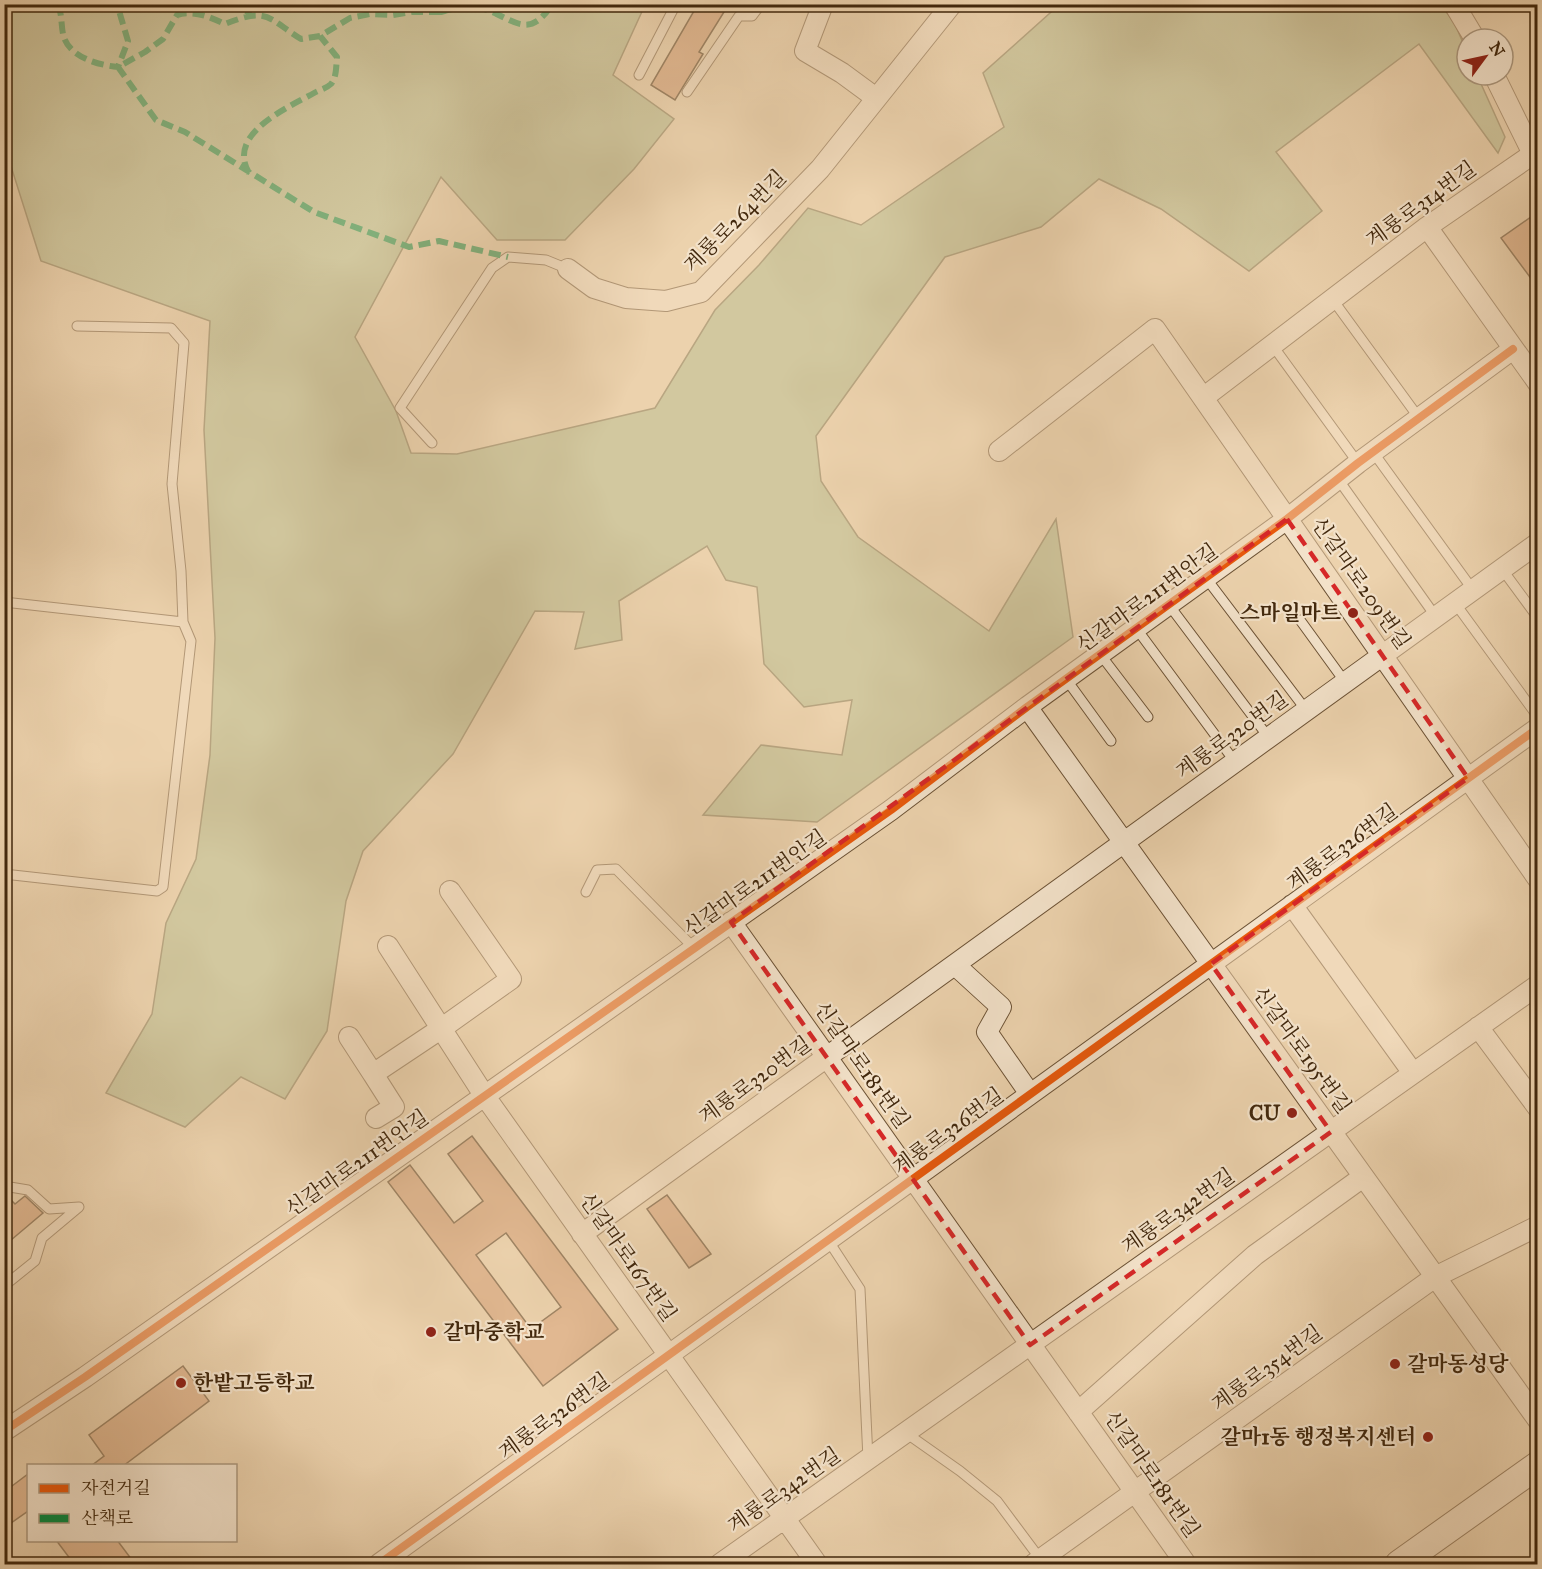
<svg xmlns="http://www.w3.org/2000/svg" width="1542" height="1569" font-family="'IM FELL Great Primer','Noto Serif KR',serif">
	<rect width="100%" height="100%" fill="#ecd2ad"/>
	<filter id="stains"><feTurbulence type="fractalNoise" baseFrequency=".00333" numOctaves="4"/><feColorMatrix values="0 0 0 0 .2 0 0 0 0 .09 0 0 0 0 .02 0 0 0 .5 -.17"/></filter>
	<radialGradient id="worn" r=".72"><stop offset=".6" stop-color="#630" stop-opacity="0"/><stop offset="1" stop-color="#630" stop-opacity=".3"/></radialGradient>
	<path fill="#b2bd8e" stroke="#7a724e" stroke-width="1.5" d="M 5,5 L 645,5 L 613,75 L 674,119 L 634,169 L 565,240 L 497,240 L 441,177 L 355,337 L 396,411 L 411,453 L 457,454 L 655,408 L 715,310 L 759,265 L 808,208 L 861,225 L 1004,127 L 983,73 L 1059,5 L 1441,5 L 1454,22 L 1467,52 L 1467,75 L 1477,75 L 1505,137 L 1498,153 L 1419,44 L 1276,152 L 1322,211 L 1249,271 L 1161,209 L 1099,179 L 1041,227 L 945,257 L 816,436 L 821,481 L 858,537 L 989,631 L 1056,519 L 1073,637 L 817,822 L 703,815 L 761,745 L 842,755 L 852,700 L 804,707 L 764,664 L 757,587 L 726,580 L 707,546 L 619,601 L 622,640 L 575,649 L 584,612 L 535,611 L 453,754 L 363,851 L 346,901 L 327,1031 L 285,1099 L 241,1077 L 185,1127 L 106,1093 L 152,1014 L 166,923 L 196,859 L 210,755 L 215,638 L 204,430 L 210,321 L 41,261 L 10,163 L 5,155 Z"/>
	<path fill="#d39a70" stroke="#42280d" stroke-width="1.5" fill-rule="evenodd" d="M 698,4 L 729,4 L 699,52 L 703,54 L 675,100 L 651,85 Z
		M 1538,212 L 1538,288 L 1501,238 Z
		M 472,1136 L 618,1329 L 543,1386 L 388,1182 L 410,1165 L 454,1223 L 483,1201 L 448,1154 ZM 506,1233 L 561,1307 L 531,1329 L 476,1255 Z
		M 4,1193 L 15,1204 L 25,1196 L 43,1213 L 4,1246 Z
		M 667,1195 L 711,1254 L 689,1268 L 647,1209 Z
		M 183,1366 L 209,1401 L 123,1466 L 91,1466 L 104,1456 L 89,1435 Z
		M 28,1474 L 28,1511 L 4,1528 L 4,1492 Z
		M 56,1540 L 117,1540 L 135,1564 L 74,1564 Z"/>
	<g fill="none" stroke-linecap="round" stroke-linejoin="round">
		<g stroke="#6c5235" stroke-width="11">
			<path id="lane" d="M 639,75 L 676,4
				M 687,92 L 739,16 L 752,16 L 761,4
				M 1333,300 L 1419,418
				M 77,326 L 171,328 L 184,343 L 172,484 L 181,571 L 183,622
				M 1273,346 L 1358,463
				M 432,443 L 400,408 L 492,268 L 508,257 L 546,260 L 568,269
				M 1373,452 L 1473,590
				M 1338,479 L 1436,617
				M 1502,569 L 1538,618
				M 1206,578 L 1306,710
				M 4,602 L 183,622 L 191,641 L 163,887 L 157,891 L 4,874
				M 1455,603 L 1538,717
				M 1169,605 L 1269,738
				M 1300,620 L 1345,682
				M 1136,628 L 1235,762
				M 1100,654 L 1148,717
				M 1066,679 L 1111,741
				M 586,892 L 597,870 L 616,869 L 694,948
				M 4,1186 L 28,1190 L 49,1209 L 79,1207 L 42,1238 L 35,1261 L 4,1286
				M 828,1240 L 860,1289 L 868,1459
				M 906,1433 L 960,1471 L 997,1501 L 1041,1560"/>
		</g>
		<g stroke="#6c5235" stroke-width="22">
			<path id="street" d="M 823,4 L 805,51 L 842,73 L 876,98
				M 1454,4 L 1475,39
				M 1494,75 L 1533,154 L 1538,160
				M 1427,227 L 1538,383
				M 568,269 L 594,288 L 626,298 L 666,301 L 701,292 L 820,169 L 952,4
				M 1203,398 L 1427,227 L 1533,154
				M 999,451 L 1155,329 L 1538,879
				M 1027,707 L 1538,1420
				M 1292,905 L 1413,1073
				M 731,922 L 1186,1564
				M 388,946 L 484,1095 L 817,1564
				M 955,965 L 1001,1007 L 987,1032 L 1030,1094
				M 1478,1027 L 1538,1108
				M 349,1037 L 373,1074
				M 376,1118 L 394,1107 L 373,1074 L 442,1028 L 511,979 L 450,891
				M 582,1234 L 1538,543
				M 1078,1412 L 1255,1255 L 1363,1177
				M 4,1431 L 85,1377 L 891,810 L 1027,707 L 1287,519 L 1358,463 L 1513,349
				M 379,1564 L 1538,728
				M 720,1564 L 1538,985
				M 1034,1564 L 1435,1277 L 1538,1226"/>
		</g>
		<g stroke="#42280d" stroke-width="29">
			<path id="secondary" d="M 1399,1564 L 1538,1465"/>
		</g>
		<use href="#lane" stroke="#f3e2ca" stroke-width="9"/>
		<use href="#street" stroke="#f3e2ca" stroke-width="20"/>
		<use href="#secondary" stroke="#f3e2ca" stroke-width="27"/>
		<path stroke="#00873e" stroke-width="6" stroke-dasharray="12 6" stroke-linecap="butt" d="M 58,4 C 62,14 61,24 63,34 C 68,57 98,65 118,67 L 128,41 L 117,4
			M 424,4 L 441,12 C 452,9 463,6 474,7 C 507,10 526,47 552,4
			M 441,12 L 412,12 L 393,15 L 370,14 L 350,18 L 320,36 L 301,39 C 266,17 268,7 225,24 C 210,17 194,10 177,15 L 163,39 L 145,52 L 118,67 L 156,120 L 185,132 L 314,212 L 409,247 L 439,241 L 508,257
			M 247,15 L 253,4
			M 249,173 C 226,134 287,108 314,93 C 319,90 327,88 331,84 C 337,77 336,65 337,57 L 320,36"/>
		<g stroke="#f3e2ca" stroke-width="11">
			<path id="cycleway" d="M 4,1431 L 85,1377 L 891,810 L 1027,707 L 1287,519 L 1358,463 L 1513,349
				M 379,1564 L 1538,728"/>
		</g>
		<use href="#cycleway" stroke="#e8590c" stroke-width="8"/>
	</g>
	<path d="M0 0H1542V1569H0ZM 1287,519 L 1468,778 L 1211,964 L 1331,1132 L 1030,1345 L 731,922 Z" fill="#ecd2ad" fill-opacity=".55" fill-rule="evenodd"/>
	<path fill="none" stroke="#d62828" stroke-width="4.5" stroke-dasharray="12 8" stroke-linejoin="round" d="M 1287,519 L 1468,778 L 1211,964 L 1331,1132 L 1030,1345 L 731,922 Z"/>
	<g fill="#8f2418" stroke="#f3e2ca" stroke-width="2">
		<circle cx="1353" cy="613" r="6"/>
		<circle cx="1292" cy="1113" r="6"/>
		<circle cx="431" cy="1332" r="6"/>
		<circle cx="1395" cy="1364" r="6"/>
		<circle cx="181" cy="1383" r="6"/>
		<circle cx="1428" cy="1437" r="6"/>
	</g>
	<g text-anchor="middle" stroke-width="4.5" stroke-linejoin="round" paint-order="stroke">
		<g font-size="21" fill="#42280d" stroke="#f3e2ca">
			<text transform="translate(1421 204) rotate(-36)" y="7">계룡로314번길</text>
			<text transform="translate(735 221) rotate(-45)" y="7">계룡로264번길</text>
			<text transform="translate(1361 583) rotate(55)" y="7">신갈마로209번길</text>
			<text transform="translate(1147 598) rotate(-36)" y="7">신갈마로211번안길</text>
			<text transform="translate(1232 735) rotate(-36)" y="7">계룡로320번길</text>
			<text transform="translate(1342 847) rotate(-36)" y="7">계룡로326번길</text>
			<text transform="translate(755 883) rotate(-35)" y="7">신갈마로211번안길</text>
			<text transform="translate(1302 1050) rotate(54)" y="7">신갈마로195번길</text>
			<text transform="translate(862 1065) rotate(55)" y="7">신갈마로181번길</text>
			<text transform="translate(755 1080) rotate(-36)" y="7">계룡로320번길</text>
			<text transform="translate(948 1131) rotate(-36)" y="7">계룡로326번길</text>
			<text transform="translate(357 1163) rotate(-35)" y="7">신갈마로211번안길</text>
			<text transform="translate(1178 1211) rotate(-35)" y="7">계룡로342번길</text>
			<text transform="translate(628 1257) rotate(55)" y="7">신갈마로167번길</text>
			<text transform="translate(1267 1368) rotate(-36)" y="7">계룡로354번길</text>
			<text transform="translate(554 1416) rotate(-36)" y="7">계룡로326번길</text>
			<text transform="translate(1152 1474) rotate(55)" y="7">신갈마로181번길</text>
			<text transform="translate(784 1490) rotate(-35)" y="7">계룡로342번길</text>
		</g>
		<g font-size="21" font-weight="bold" fill="#42280d" stroke="#f3e2ca" text-anchor="end">
			<text x="1341" y="620">스마일마트</text>
			<text x="1280" y="1120">CU</text>
			<text x="443" y="1339" text-anchor="start">갈마중학교</text>
			<text x="1407" y="1371" text-anchor="start">갈마동성당</text>
			<text x="193" y="1390" text-anchor="start">한밭고등학교</text>
			<text x="1416" y="1444">갈마1동 행정복지센터</text>
		</g>
	</g>
	<rect width="1542" height="1569" fill="none" stroke="#ecd2ad" stroke-width="24"/>
	<rect x="6" y="6" width="1530" height="1557" fill="none" stroke="#42280d" stroke-width="3"/>
	<rect x="12" y="12" width="1518" height="1545" fill="none" stroke="#42280d" stroke-width="1.5"/>
	<rect x="27" y="1464" width="210" height="78" fill="#f3e2ca" stroke="#ac987e" stroke-width="1.5"/>
	<rect x="39" y="1484" width="30" height="9" fill="#e8590c" stroke="#ac987e" stroke-width="1.5"/>
	<text x="81" y="1494" font-size="18" fill="#42280d">자전거길</text>
	<rect x="39" y="1514" width="30" height="9" fill="#00873e" stroke="#ac987e" stroke-width="1.5"/>
	<text x="81" y="1524" font-size="18" fill="#42280d">산책로</text>
	<g transform="translate(1485 57) rotate(57)"><circle r="28" fill="#f3e2ca" stroke="#ac987e" stroke-width="1.5"/>
	<path d="M0-4.5L10 22L0 15L-10 22Z" fill="#8f2418"/>
	<text y="-9" font-size="16" font-weight="bold" text-anchor="middle" fill="#42280d">N</text>
	</g>
	<rect width="100%" height="100%" filter="url(#stains)"/>
	<rect width="100%" height="100%" fill="url(#worn)"/>
</svg>
